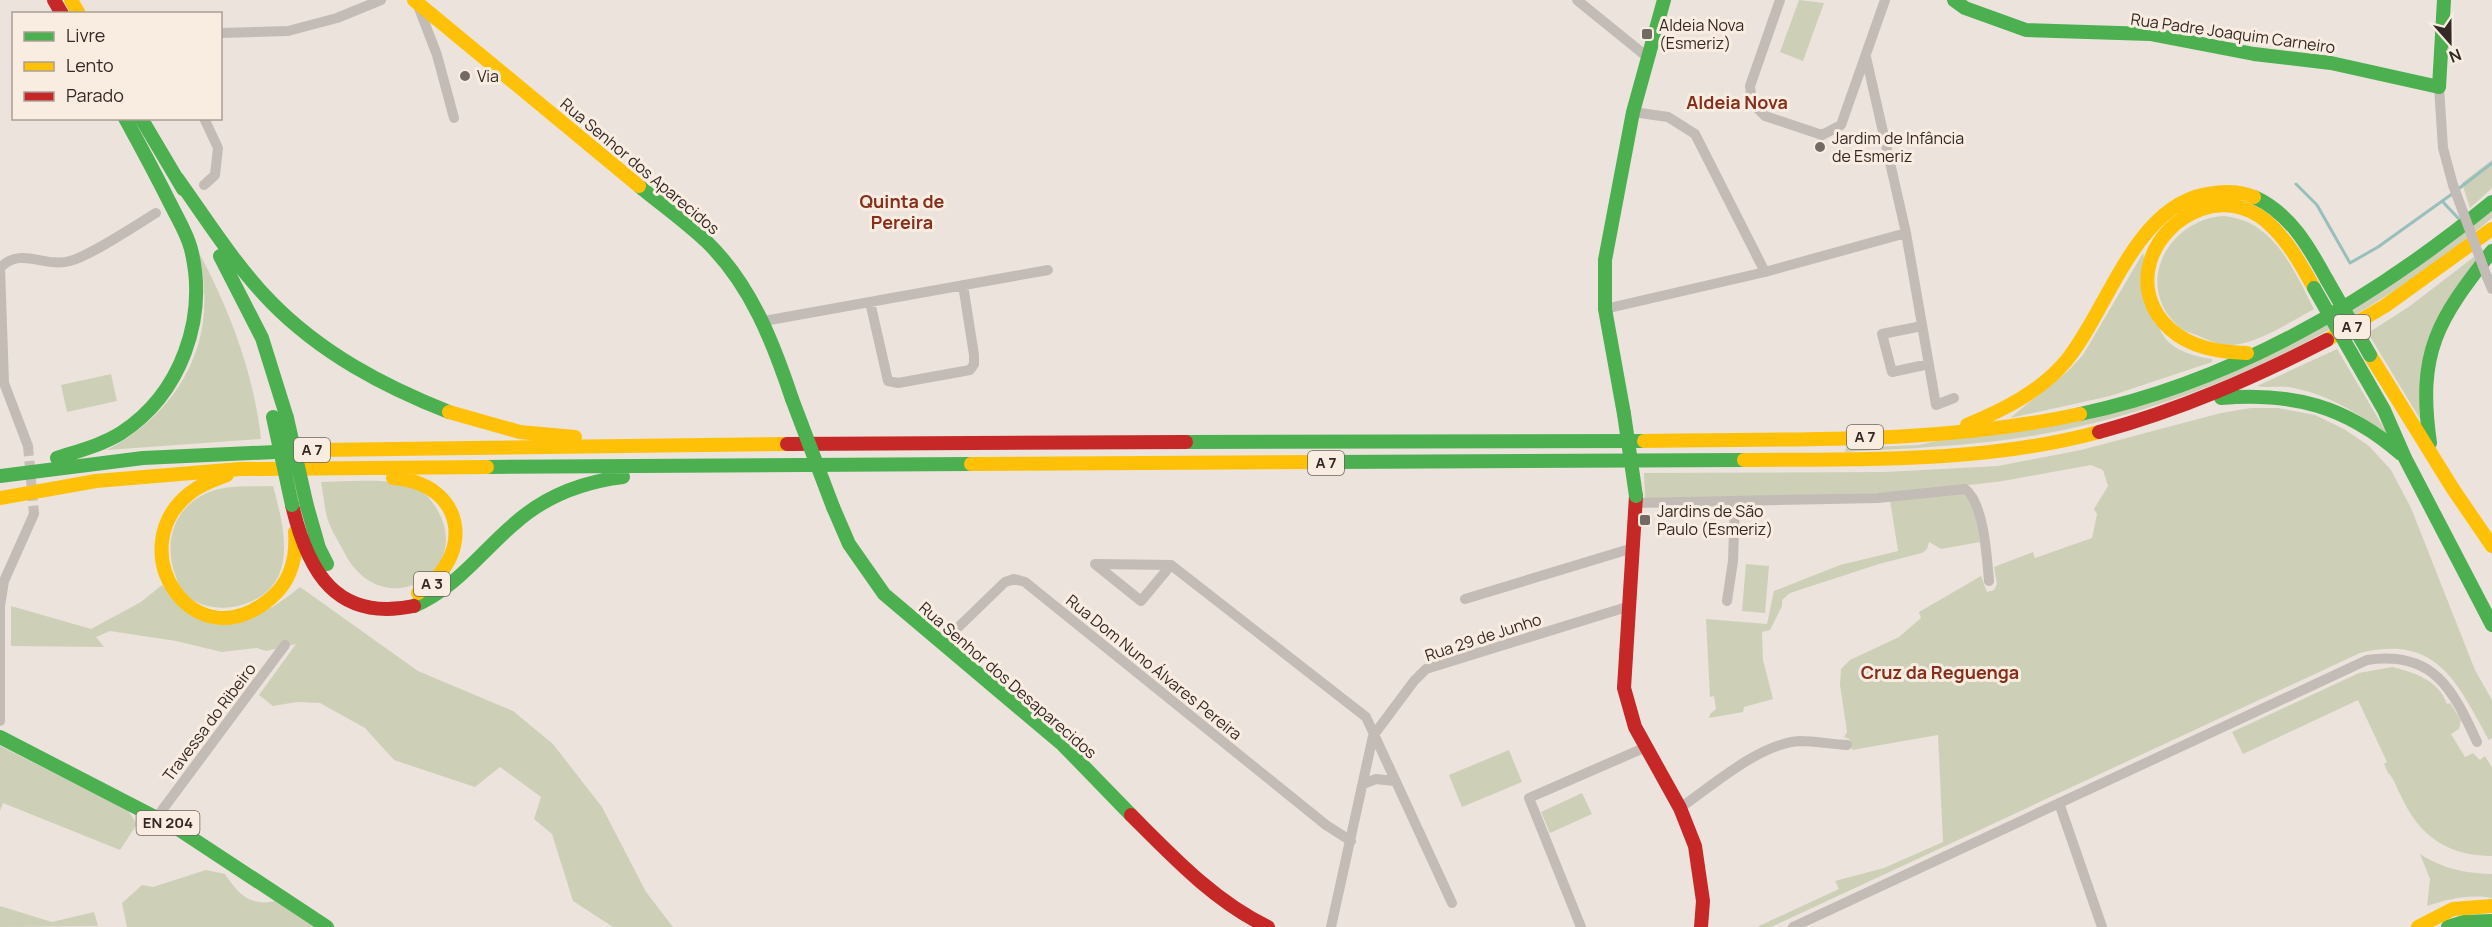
<svg xmlns="http://www.w3.org/2000/svg" width="2492" height="927" font-family="Manrope,sans-serif">
	<rect width="100%" height="100%" fill="#ebe3dc"/>
	<path fill="#cdd0b6" d="M 1799,0 L 1824,3 L 1803,61 L 1780,52 Z
		M 2492,160 L 2492,188 L 2470,208 L 2462,183 Z
		M 2492,211 L 2492,218 C 2366,324 2210,402 2048,433 C 1981,446 1913,448 1845,452 L 1846,448 L 1918,445 L 2199,386 Z
		M 2223,216 C 2274,220 2293,269 2314,309 C 2290,322 2262,341 2234,345 C 2223,347 2214,342 2203,338 C 2196,334 2184,332 2178,326 C 2133,285 2168,220 2223,216 Z
		M 2492,243 L 2446,303 L 2423,424 L 2368,333 L 2410,306 Z
		M 197,249 C 229,308 254,373 261,439 L 107,450 C 183,410 222,334 197,249 Z
		M 2143,253 C 2147,272 2155,320 2163,335 C 2171,350 2196,357 2212,359 L 2212,362 L 2110,396 L 2010,418 L 2068,371 L 2083,355 Z
		M 2337,349 L 2388,435 C 2356,412 2328,394 2289,387 C 2278,386 2266,388 2257,386 Z
		M 111,374 L 117,401 L 67,412 L 61,385 Z
		M 2278,408 L 2315,415 L 2344,429 L 2369,446 L 2391,470 L 2411,508 L 2475,670 L 2492,700 L 2492,738 L 2489,740 C 2457,683 2438,634 2360,653 L 1771,927 L 1757,927 L 1839,889 L 1835,881 L 1884,868 L 1943,842 L 1938,735 L 1852,750 L 1849,739 L 1844,737 L 1847,732 L 1840,685 L 1841,669 L 1850,660 L 1899,637 L 1921,618 L 1919,612 L 1981,576 L 1987,592 L 1994,590 L 1997,584 L 1994,567 L 2033,552 L 2035,558 L 2092,538 L 2097,514 L 2094,509 L 2108,486 L 2103,470 L 2091,465 L 2003,481 L 1911,492 L 1645,499 L 1644,473 L 1885,472 L 1998,466 L 2081,450 L 2221,413 L 2251,408 Z
		M 321,482 C 347,482 393,477 416,488 C 427,493 435,505 440,515 C 470,577 379,625 343,550 C 337,539 328,525 326,513 C 324,503 323,492 321,482 Z
		M 273,486 C 285,530 300,588 241,605 C 225,610 207,608 192,600 C 182,593 179,585 175,574 C 164,543 173,509 205,494 C 225,484 251,487 273,486 Z
		M 1962,493 C 1975,505 1977,525 1980,542 L 1941,549 L 1929,542 L 1927,549 L 1922,553 L 1879,564 L 1790,593 L 1782,600 L 1782,606 L 1770,630 L 1762,632 L 1763,660 L 1773,699 L 1744,707 L 1743,712 L 1709,718 L 1710,714 L 1716,709 L 1714,696 L 1710,697 L 1706,619 L 1767,624 L 1774,591 L 1840,565 L 1898,551 L 1890,500 Z
		M 1746,564 L 1769,566 L 1765,613 L 1742,611 Z
		M 162,585 L 190,614 C 246,618 254,624 300,587 L 418,671 L 513,711 L 553,744 L 602,807 L 646,892 L 673,927 L 613,927 L 573,901 L 552,834 L 534,819 L 541,797 L 500,767 L 475,787 L 394,760 L 365,728 L 320,703 L 297,702 L 273,706 L 259,695 L 296,644 L 266,651 L 257,648 L 222,652 L 176,641 L 110,631 L 96,637 L 104,647 L 11,646 L 11,606 L 91,629 L 141,602 Z
		M 2392,667 C 2413,672 2439,680 2447,704 L 2450,703 L 2461,720 L 2459,729 L 2451,734 L 2465,757 L 2473,753 L 2480,760 L 2485,756 L 2492,768 L 2492,856 C 2448,856 2419,836 2401,796 C 2397,789 2393,776 2388,773 L 2384,764 L 2387,762 L 2358,700 L 2243,754 L 2232,732 L 2359,673 Z
		M 0,746 L 127,809 L 137,824 L 120,850 L 3,803 L 0,811 Z
		M 1509,750 L 1522,782 L 1462,807 L 1449,775 Z
		M 1582,793 L 1592,814 L 1550,833 L 1541,812 Z
		M 2420,854 C 2444,869 2463,873 2492,874 L 2492,898 C 2468,894 2450,899 2427,906 L 2430,879 Z
		M 206,870 L 225,874 C 238,894 251,907 275,901 L 315,927 L 127,927 L 122,903 L 142,885 L 153,887 Z
		M 0,906 L 52,922 L 94,912 L 98,926 L 0,927 Z"/>
	<g fill="none" stroke-linecap="round" stroke-linejoin="round">
		<path stroke="#98bfbc" stroke-width="3" d="M 2296,184 L 2317,205 L 2350,263 L 2378,247 L 2452,194
			M 2457,190 L 2492,163
			M 2442,201 L 2458,218"/>
		<path stroke="#c6beb7" stroke-width="10" stroke-dasharray="10 5" stroke-linecap="butt" d="M 28,446 L 34,514"/>
		<path stroke="#c3bbb6" stroke-width="10" d="M 1577,0 L 1646,56
			M 1780,0 L 1750,86 L 1752,103 L 1765,116 L 1822,135 L 1841,125 L 1885,0
			M 417,3 L 437,55 L 454,118
			M 220,33 L 288,31 L 337,18 L 381,0
			M 1866,57 L 1906,233 L 1936,405 L 1954,398
			M 2439,87 L 2443,148 L 2453,185
			M 1633,112 L 1668,117 L 1695,134 L 1765,272
			M 204,118 L 218,148 L 215,175 L 204,185
			M 2487,277 L 2492,289
			M 870,302 L 888,381 L 898,383 L 970,370 L 974,364 L 974,355 L 963,285
			M 1605,309 L 1765,272 L 1906,233
			M 764,321 L 1048,270
			M 1922,326 L 1882,334 L 1892,372 L 1929,364
			M 28,446 L 4,383 L 0,268 C 21,246 43,268 70,261 C 90,256 136,225 156,213
			M 1636,503 L 1878,498 L 1965,489 C 1984,503 1987,558 1989,581
			M 1171,565 L 1141,601 L 1095,564 L 1171,565 L 1366,717 L 1452,903
			M 1465,599 L 1633,548
			M 1727,601 L 1733,561 L 1735,502
			M 942,643 L 1005,582 L 1014,579 L 1025,582 L 1326,825 L 1351,841
			M 0,721 L 0,606 L 4,581 L 34,514
			M 1363,784 L 1376,779 L 1395,781
			M 2059,803 L 2102,927
			M 1680,808 C 1712,786 1760,743 1800,741 C 1815,741 1831,744 1847,745
			M 157,817 L 285,645
			M 1331,927 L 1373,736 L 1414,681 L 1426,669 L 1630,606
			M 1581,927 L 1529,798 L 1646,747
			M 1793,927 L 2367,660 C 2434,650 2453,690 2477,742"/>
		<path stroke="#4caf50" stroke-width="14" d="M 1954,0 L 1965,8 L 2026,30 L 2150,34 L 2254,54 L 2331,63 L 2439,87 L 2444,0
			M 141,118 L 183,189
			M 177,178 C 207,220 235,265 271,302 C 321,353 383,386 449,412
			M 639,186 C 662,205 686,222 707,242 C 751,285 773,342 792,399
			M 2254,197 C 2290,213 2309,247 2327,280
			M 220,256 L 262,338 L 287,418
			M 2357,363 L 2384,410 L 2405,458 L 2492,625
			M 2221,398 C 2293,392 2346,406 2401,454
			M 1624,414 L 1605,309 L 1605,260 L 1633,112 L 1664,0
			M 2080,414 C 2233,382 2372,300 2492,202
			M 1186,442 L 1644,441
			M 2430,443 C 2417,352 2437,321 2492,251
			M 57,458 C 78,451 102,445 121,433 C 181,394 208,318 191,249 C 187,234 179,221 172,207 C 157,177 141,147 125,118
			M 1328,462 L 1744,460
			M 487,467 L 971,464
			M 0,476 L 143,458 L 319,450
			M 307,506 L 319,548 L 327,564
			M 833,507 L 849,544 L 884,594 L 1063,745 L 1131,815
			M 414,606 C 456,588 480,553 514,524 C 545,496 582,482 623,477
			M 0,737 L 178,829 L 327,927
			M 2448,927 L 2464,922 L 2492,921"/>
		<path stroke="#ffc107" stroke-width="14" d="M 71,0 L 79,14
			M 414,0 L 639,186
			M 2327,340 L 2385,306 L 2492,229
			M 2247,353 C 2219,352 2191,348 2170,329 C 2126,289 2151,227 2202,209 C 2224,201 2248,206 2266,221 C 2287,239 2301,264 2314,288
			M 2370,355 L 2453,489 L 2492,546
			M 449,412 L 520,432 L 575,437
			M 1967,425 C 2003,410 2040,392 2066,361 C 2109,309 2136,200 2214,193 C 2228,191 2240,191 2254,197
			M 1644,441 C 1789,438 1937,445 2080,414
			M 319,450 L 787,444
			M 1744,460 C 1862,459 1984,463 2099,432
			M 971,464 L 1328,462
			M 227,475 C 214,480 201,484 190,493 C 119,549 194,664 271,598 C 291,581 297,558 295,532
			M 393,478 C 466,483 476,556 418,593
			M 0,498 L 96,481 L 240,469 L 487,467
			M 2418,927 L 2453,909 L 2492,906"/>
		<path stroke="#c62828" stroke-width="14" d="M 54,0 L 62,14
			M 2099,432 C 2180,410 2253,378 2327,340
			M 787,444 L 1186,442
			M 1636,496 L 1624,688 L 1635,727 L 1680,808 L 1695,846 L 1703,901 L 1701,927
			M 292,505 C 308,572 336,622 414,606
			M 1131,815 C 1172,856 1215,902 1268,927"/>
		<path stroke="#c3bbb6" stroke-width="10" d="M 2453,185 L 2487,277"/>
		<path stroke="#4caf50" stroke-width="14" d="M 2327,280 L 2370,355
			M 2314,288 L 2357,363
			M 792,399 L 833,507
			M 1624,414 L 1636,496
			M 273,417 L 292,505
			M 287,418 L 307,506"/>
	</g>
	<g fill="#746a65" stroke="#f9ede2" stroke-width="2">
		<rect x="1641" y="28" width="12" height="12" rx="3"/>
		<circle cx="465" cy="76" r="6"/>
		<circle cx="1820" cy="147" r="6"/>
		<rect x="1639" y="514" width="12" height="12" rx="3"/>
	</g>
	<g text-anchor="middle" stroke-width="6" stroke-linejoin="round" paint-order="stroke">
		<g fill="#f9ede2" stroke="#6f645e" stroke-width="1.5">
			<rect x="2334" y="315" width="36" height="24" rx="4.5"/>
			<rect x="1847" y="425" width="36" height="24" rx="4.5"/>
			<rect x="294" y="438" width="36" height="24" rx="4.5"/>
			<rect x="1308" y="451" width="36" height="24" rx="4.5"/>
			<rect x="414" y="572" width="36" height="24" rx="4.5"/>
			<rect x="136.5" y="811" width="63" height="24" rx="4.5"/>
		</g>
		<g font-size="15" font-weight="bold" fill="#342925">
			<text x="2352" y="332">A 7</text>
			<text x="1865" y="442">A 7</text>
			<text x="312" y="455">A 7</text>
			<text x="1326" y="468">A 7</text>
			<text x="432" y="589">A 3</text>
			<text x="168" y="828">EN 204</text>
		</g>
		<g font-size="16" fill="#342925" stroke="#f9ede2" text-anchor="start">
			<text x="1659" y="31">Aldeia Nova<tspan x="1659" dy="18">(Esmeriz)</tspan></text>
			<text x="477" y="82">Via</text>
			<text x="1832" y="144">Jardim de Infância<tspan x="1832" dy="18">de Esmeriz</tspan></text>
			<text x="1657" y="517">Jardins de São<tspan x="1657" dy="18">Paulo (Esmeriz)</tspan></text>
		</g>
		<g font-size="16" fill="#342925" stroke="#f9ede2">
			<text transform="translate(2233 33) rotate(8)" y="6">Rua Padre Joaquim Carneiro</text>
			<text transform="translate(640 166) rotate(40)" y="6">Rua Senhor dos Aparecidos</text>
			<text transform="translate(1483 637) rotate(-18)" y="6">Rua 29 de Junho</text>
			<text transform="translate(1154 667) rotate(39)" y="6">Rua Dom Nuno Álvares Pereira</text>
			<text transform="translate(1008 680) rotate(41)" y="6">Rua Senhor dos Desaparecidos</text>
			<text transform="translate(209 722) rotate(-53)" y="6">Travessa do Ribeiro</text>
		</g>
		<g font-size="18" font-weight="bold" fill="#852f1c" stroke="#f9ede2">
			<text x="1737" y="109">Aldeia Nova</text>
			<text x="902" y="208">Quinta de<tspan x="902" dy="21">Pereira</tspan></text>
			<text x="1940" y="679">Cruz da Reguenga</text>
		</g>
	</g>
	<rect x="12" y="12" width="210" height="108" fill="#f9ede2" stroke="#aa9f96" stroke-width="1.5"/>
	<rect x="24" y="32" width="30" height="9" fill="#4caf50" stroke="#aa9f96" stroke-width="1.5"/>
	<text x="66" y="42" font-size="18" fill="#342925">Livre</text>
	<rect x="24" y="62" width="30" height="9" fill="#ffc107" stroke="#aa9f96" stroke-width="1.5"/>
	<text x="66" y="72" font-size="18" fill="#342925">Lento</text>
	<rect x="24" y="92" width="30" height="9" fill="#c62828" stroke="#aa9f96" stroke-width="1.5"/>
	<text x="66" y="102" font-size="18" fill="#342925">Parado</text>
	<g transform="translate(2450 42) rotate(159)" stroke="#f9ede2" stroke-width="4.5" paint-order="stroke">
	<path d="M0-4.5L10 22L0 15L-10 22Z" fill="#342925"/>
	<text y="-9" font-size="16" font-weight="bold" text-anchor="middle" fill="#342925">N</text>
	</g>
</svg>
